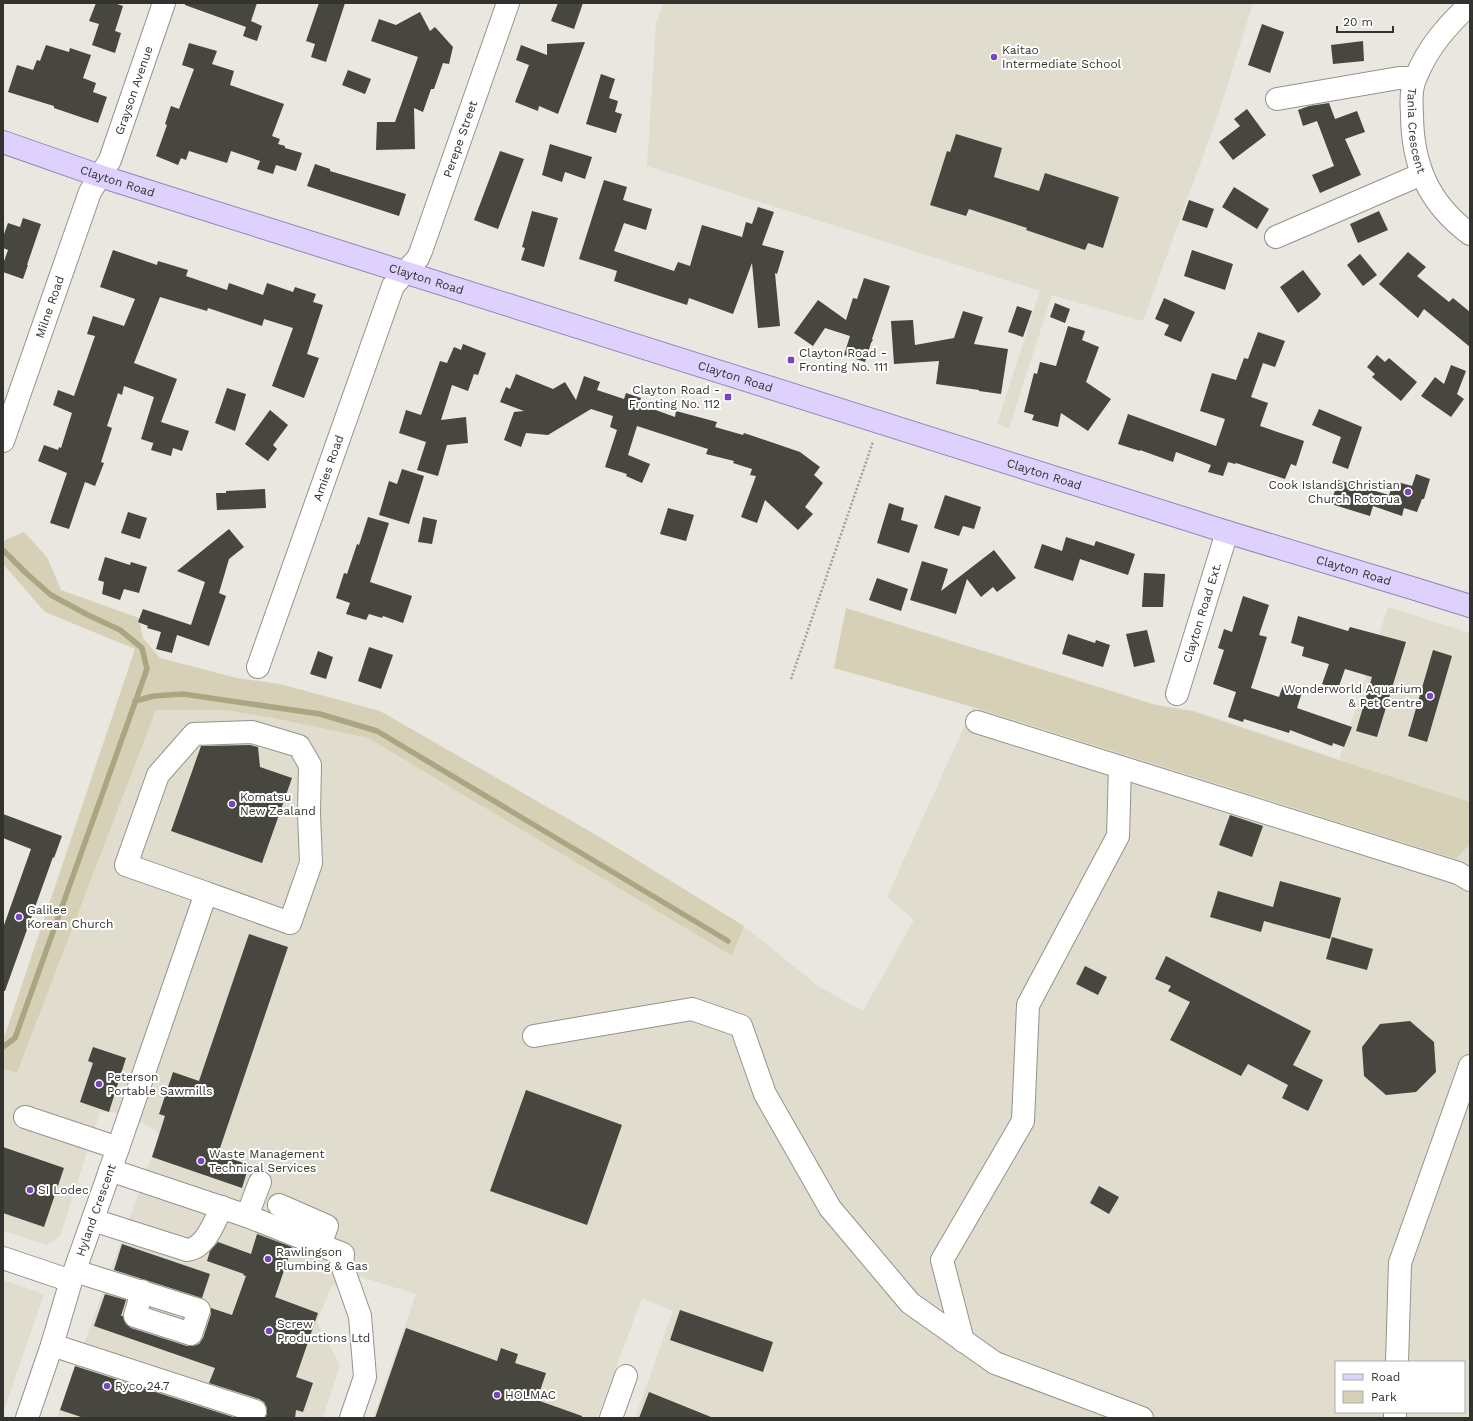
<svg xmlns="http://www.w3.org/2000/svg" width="1473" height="1421" font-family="'Work Sans',sans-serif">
	<rect width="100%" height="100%" fill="#e9e7df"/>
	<path fill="#e0ddce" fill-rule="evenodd" d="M 664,3 L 1253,3 L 1220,109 L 1143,321 L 1052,295 L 1009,428 L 997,424 L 1040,291 L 647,166 L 656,23 Z
		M 1388,607 L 1470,633 L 1470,802 L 1339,760 Z
		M 973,707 L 1456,859 L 1470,844 L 1470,1418 L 635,1418 L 673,1311 L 642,1298 L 597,1418 L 373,1418 L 416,1294 L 361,1277 L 331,1287 L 317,1322 L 340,1365 L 323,1418 L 57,1418 L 160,1134 L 139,1121 L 121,1113 L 100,1112 L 60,1236 L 47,1245 L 3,1231 L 3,1069 L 17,1073 L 156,710 L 224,710 L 273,718 L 368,738 L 732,956 L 744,926 L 818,986 L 863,1011 L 914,920 L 887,897 ZM 1336,1362 L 1464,1362 L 1464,1412 L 1336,1412 Z
		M 3,1280 L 44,1294 L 3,1413 Z"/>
	<path fill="#d6d1b6" d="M 24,532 L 47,557 L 61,590 L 139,618 L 143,638 L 160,658 L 237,678 L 280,684 L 380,711 L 598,836 L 744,926 L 732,956 L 368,738 L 273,718 L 224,710 L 156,710 L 17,1073 L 3,1069 L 3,1035 L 5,1035 L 135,649 L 45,612 L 3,564 L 3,541 Z
		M 846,608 L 1156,705 L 1193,711 L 1339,760 L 1470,802 L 1470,844 L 1456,859 L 973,707 L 834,668 Z"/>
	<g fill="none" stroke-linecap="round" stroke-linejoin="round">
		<path stroke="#aca583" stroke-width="5.5" d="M 135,701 L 154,696 L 183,694 L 320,714 L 377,731 L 728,941
			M 3,1047 L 15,1038 L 147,669 L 142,648 L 120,630 L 88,615 L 51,595 L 27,574 L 4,551"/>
	</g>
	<path fill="#47463f" d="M 96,3 L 114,3 L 123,6 L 115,31 L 121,33 L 115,53 L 92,45 L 99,24 L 89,21 Z
		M 185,3 L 257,3 L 251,21 L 262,26 L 257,41 L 243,36 L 246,27 L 185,5 Z
		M 319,3 L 345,3 L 326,62 L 311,57 L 315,44 L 306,41 Z
		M 558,3 L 583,3 L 574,29 L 551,21 Z
		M 420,12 L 430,31 L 435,27 L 453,47 L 449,64 L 443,63 L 434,89 L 431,89 L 423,112 L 414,108 L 415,149 L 376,150 L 377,122 L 395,122 L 418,57 L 371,41 L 379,19 L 396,25 Z
		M 1262,24 L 1284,32 L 1270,73 L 1248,65 Z
		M 1363,41 L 1364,61 L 1333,64 L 1331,45 Z
		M 585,42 L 558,114 L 539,106 L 538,111 L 515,102 L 529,65 L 516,60 L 521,45 L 547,55 L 547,44 Z
		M 189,43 L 217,51 L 212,64 L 234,71 L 230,85 L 284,104 L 272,136 L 280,139 L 278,144 L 285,146 L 285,148 L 302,153 L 296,171 L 276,165 L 273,174 L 257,169 L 260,161 L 231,151 L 227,163 L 189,151 L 186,160 L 181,158 L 178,165 L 156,156 L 167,125 L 165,124 L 171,106 L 179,109 L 194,69 L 182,65 Z
		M 46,45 L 69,52 L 70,48 L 91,55 L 83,78 L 96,83 L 93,92 L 107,97 L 98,123 L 54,108 L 54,106 L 8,92 L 17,65 L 33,70 L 37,60 L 40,61 Z
		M 348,70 L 371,79 L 365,94 L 342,85 Z
		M 601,74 L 615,79 L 609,98 L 618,101 L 615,112 L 622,114 L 616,133 L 586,124 Z
		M 1329,103 L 1335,119 L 1357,111 L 1365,132 L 1345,139 L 1361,175 L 1320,193 L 1312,175 L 1334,166 L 1317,121 L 1303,126 L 1298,110 L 1309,106 Z
		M 1247,109 L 1266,135 L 1233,160 L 1219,142 L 1240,126 L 1234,119 Z
		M 956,134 L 1002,148 L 994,177 L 1039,191 L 1045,173 L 1119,197 L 1103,248 L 1088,243 L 1085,250 L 1026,230 L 1027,228 L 969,209 L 966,216 L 930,205 L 947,151 L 950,152 Z
		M 550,144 L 592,157 L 585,179 L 565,172 L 562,182 L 542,175 Z
		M 500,151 L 524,159 L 498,229 L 474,220 Z
		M 315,164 L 330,169 L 330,171 L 406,194 L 399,216 L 307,186 Z
		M 604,180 L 627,187 L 623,200 L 652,209 L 646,230 L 624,223 L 614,251 L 674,271 L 678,262 L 690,266 L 702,225 L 742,237 L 746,222 L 752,224 L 758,207 L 774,212 L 762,245 L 784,251 L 777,274 L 775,273 L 780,326 L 758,328 L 752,263 L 733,314 L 689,298 L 687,305 L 614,281 L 617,271 L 579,259 Z
		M 1234,187 L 1269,209 L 1257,229 L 1222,207 Z
		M 1189,200 L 1214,209 L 1207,228 L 1182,220 Z
		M 532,211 L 558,218 L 544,267 L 521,260 L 525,248 L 522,247 Z
		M 1379,211 L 1388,230 L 1358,243 L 1350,224 Z
		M 23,218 L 41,224 L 27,265 L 28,265 L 23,279 L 3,272 L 3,264 L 8,250 L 3,248 L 3,237 L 8,223 L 20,227 Z
		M 113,250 L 157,265 L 158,261 L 188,270 L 186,276 L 227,290 L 229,283 L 263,295 L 267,283 L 293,292 L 295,287 L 316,294 L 313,302 L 323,305 L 307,354 L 319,358 L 304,398 L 272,386 L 293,328 L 264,319 L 262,326 L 208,308 L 207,311 L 160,297 L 134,363 L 177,379 L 161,422 L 189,431 L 182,451 L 173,448 L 171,456 L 151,450 L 154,441 L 153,443 L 141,439 L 154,397 L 124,386 L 122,395 L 118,393 L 107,426 L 112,428 L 101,462 L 104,463 L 95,486 L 85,482 L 69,529 L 50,523 L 67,473 L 38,461 L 44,445 L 58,450 L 59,447 L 61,448 L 72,413 L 53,405 L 58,390 L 74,396 L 95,336 L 87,334 L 93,316 L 124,326 L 135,299 L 100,287 Z
		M 1192,250 L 1233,264 L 1225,290 L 1184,276 Z
		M 1408,252 L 1426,267 L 1417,276 L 1449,302 L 1453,298 L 1470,312 L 1470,347 L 1424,309 L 1418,318 L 1379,284 Z
		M 1360,254 L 1377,275 L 1363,286 L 1347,265 Z
		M 1303,270 L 1321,294 L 1317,299 L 1298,313 L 1280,287 Z
		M 864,278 L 890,286 L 872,339 L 873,340 L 871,343 L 865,362 L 844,355 L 850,336 L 825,328 L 813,346 L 794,333 L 818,300 L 846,320 L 853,298 L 857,299 Z
		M 1164,298 L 1195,312 L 1181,342 L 1164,335 L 1169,325 L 1155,319 Z
		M 1055,303 L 1070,309 L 1065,323 L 1050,317 Z
		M 1017,306 L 1032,311 L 1023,337 L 1008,332 Z
		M 963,311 L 983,317 L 974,344 L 1008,349 L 1001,394 L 979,391 L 979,390 L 936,384 L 939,361 L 894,364 L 891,321 L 913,320 L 915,345 L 954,338 Z
		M 1068,326 L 1085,331 L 1082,340 L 1099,347 L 1086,382 L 1111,399 L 1088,431 L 1061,413 L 1058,427 L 1032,420 L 1034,415 L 1024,412 L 1034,373 L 1037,374 L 1040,362 L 1056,366 Z
		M 1258,332 L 1285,341 L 1275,367 L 1263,363 L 1251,397 L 1268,403 L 1260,426 L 1304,441 L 1296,466 L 1291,464 L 1285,479 L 1236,463 L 1235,464 L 1228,462 L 1223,476 L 1208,472 L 1211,465 L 1176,452 L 1173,462 L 1140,450 L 1140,451 L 1118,444 L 1128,414 L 1216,446 L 1225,419 L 1200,411 L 1212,373 L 1236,380 L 1244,358 L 1248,359 Z
		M 463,344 L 486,353 L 478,375 L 474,374 L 468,391 L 452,385 L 441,420 L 466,417 L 468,443 L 447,445 L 438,476 L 417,470 L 426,442 L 399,433 L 406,410 L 421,415 L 440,361 L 447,363 L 454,347 L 461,350 Z
		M 1377,355 L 1385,362 L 1389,358 L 1417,382 L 1401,401 L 1372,377 L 1375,374 L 1367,367 Z
		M 1451,365 L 1466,371 L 1457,394 L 1464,399 L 1451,417 L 1421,396 L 1435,377 L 1444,384 Z
		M 516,374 L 553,389 L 565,382 L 576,400 L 584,376 L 600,382 L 597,390 L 624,399 L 626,393 L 641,398 L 639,404 L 675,417 L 676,411 L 717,422 L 715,427 L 743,435 L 744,433 L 800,452 L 820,467 L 814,475 L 823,483 L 805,507 L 813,514 L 798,530 L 765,500 L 757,523 L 741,517 L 756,476 L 750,475 L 752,469 L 733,463 L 734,461 L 706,454 L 708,449 L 637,426 L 628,455 L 650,464 L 642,483 L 626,476 L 627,474 L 605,467 L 617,430 L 610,427 L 613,416 L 591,409 L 548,435 L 526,433 L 521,447 L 504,440 L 514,412 L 524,411 L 500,402 L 506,387 L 510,389 Z
		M 227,388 L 246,394 L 235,431 L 215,423 Z
		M 1319,409 L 1362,427 L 1348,469 L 1332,463 L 1341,437 L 1312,425 Z
		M 270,410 L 288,425 L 273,445 L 277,449 L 268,461 L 245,444 Z
		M 402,469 L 424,476 L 409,524 L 379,515 L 389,481 L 397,484 Z
		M 1416,474 L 1430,479 L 1424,499 L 1422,499 L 1417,512 L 1404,508 L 1402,516 L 1373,506 L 1370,516 L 1331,504 L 1338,480 L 1389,495 L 1394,481 L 1412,486 Z
		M 265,489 L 266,508 L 217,510 L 216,493 L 226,493 L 226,491 Z
		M 945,495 L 981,507 L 974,529 L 963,526 L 959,536 L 934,528 Z
		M 889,503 L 904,508 L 901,520 L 918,525 L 909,553 L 877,543 Z
		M 668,508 L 694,515 L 686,541 L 660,534 Z
		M 128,512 L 147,518 L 140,539 L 121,533 Z
		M 368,517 L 389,523 L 370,582 L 412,596 L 403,623 L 383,616 L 382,618 L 369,614 L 366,620 L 346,614 L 350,603 L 336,598 L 344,573 L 347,574 L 357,544 L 359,545 Z
		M 423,517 L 437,520 L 432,544 L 418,542 Z
		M 229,529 L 244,547 L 229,559 L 219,593 L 226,596 L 209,646 L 177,635 L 172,653 L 156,649 L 161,632 L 147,628 L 148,626 L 138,622 L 143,609 L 191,625 L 205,582 L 177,571 Z
		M 1066,537 L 1094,546 L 1096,541 L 1135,554 L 1128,575 L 1080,559 L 1073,581 L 1034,568 L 1042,544 L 1062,551 Z
		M 994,550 L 1016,578 L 997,592 L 993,587 L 981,597 L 967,579 L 956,614 L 910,600 L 922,561 L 948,569 L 941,591 Z
		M 105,557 L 130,565 L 131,562 L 147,567 L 139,593 L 124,589 L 120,600 L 102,594 L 104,582 L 98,580 Z
		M 1144,573 L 1165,574 L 1163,607 L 1142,607 Z
		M 877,578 L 908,589 L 901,611 L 869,600 Z
		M 1243,596 L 1269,605 L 1259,635 L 1267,637 L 1251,688 L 1279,697 L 1284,683 L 1303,689 L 1297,708 L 1352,727 L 1344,747 L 1333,743 L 1332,746 L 1290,730 L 1289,733 L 1244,719 L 1243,722 L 1228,717 L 1236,692 L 1213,684 L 1224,650 L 1218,648 L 1224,629 L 1232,632 Z
		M 1298,616 L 1348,631 L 1350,627 L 1406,642 L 1377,737 L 1356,731 L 1372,677 L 1345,669 L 1338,689 L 1322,684 L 1329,664 L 1302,656 L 1304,647 L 1291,643 Z
		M 1147,630 L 1155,662 L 1134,667 L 1126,634 Z
		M 1068,634 L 1095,643 L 1096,640 L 1110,645 L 1103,667 L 1062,654 Z
		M 369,647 L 393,655 L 381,689 L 358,681 Z
		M 1433,650 L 1452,656 L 1427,742 L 1408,736 Z
		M 318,651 L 333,657 L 326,679 L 310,674 Z
		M 250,745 L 258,747 L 260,767 L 292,778 L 262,863 L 171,831 L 201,746 Z
		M 3,814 L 62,836 L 54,858 L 53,857 L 5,991 L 3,991 L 3,928 L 31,849 L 3,838 Z
		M 1230,815 L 1263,826 L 1252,857 L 1219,845 Z
		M 1280,881 L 1341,898 L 1330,939 L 1264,921 L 1261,932 L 1210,917 L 1218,891 L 1273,907 Z
		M 249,934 L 288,947 L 218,1154 L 249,1165 L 242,1188 L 152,1157 L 165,1116 L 159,1114 L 173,1072 L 199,1081 Z
		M 1332,937 L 1373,949 L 1367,970 L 1326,959 Z
		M 1166,956 L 1311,1031 L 1293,1065 L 1323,1080 L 1308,1111 L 1282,1098 L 1288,1085 L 1248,1064 L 1241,1076 L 1170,1040 L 1190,1002 L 1168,991 L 1171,986 L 1155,979 Z
		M 1085,966 L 1107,977 L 1098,995 L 1076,984 Z
		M 1410,1021 L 1434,1042 L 1436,1072 L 1416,1092 L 1386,1095 L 1364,1076 L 1362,1047 L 1380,1024 Z
		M 93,1047 L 126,1058 L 109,1112 L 80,1102 L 93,1063 L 88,1061 Z
		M 526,1090 L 622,1125 L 587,1225 L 490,1191 Z
		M 3,1147 L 64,1168 L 44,1227 L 3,1213 Z
		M 1099,1186 L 1119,1197 L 1109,1214 L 1090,1203 Z
		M 257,1234 L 292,1247 L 275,1297 L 318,1313 L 296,1377 L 313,1383 L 303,1412 L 296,1410 L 295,1418 L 265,1418 L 267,1414 L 267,1408 L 264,1402 L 259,1399 L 209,1383 L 215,1368 L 94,1326 L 105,1294 L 126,1300 L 121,1316 L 123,1316 L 126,1324 L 131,1328 L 187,1346 L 193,1346 L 199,1344 L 203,1338 L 211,1314 L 211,1308 L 232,1315 L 246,1276 L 243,1275 L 244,1274 L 207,1261 L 210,1251 L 218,1242 L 251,1254 Z
		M 122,1244 L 210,1274 L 202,1298 L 114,1270 Z
		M 680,1310 L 773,1342 L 763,1372 L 670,1340 Z
		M 406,1328 L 497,1361 L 501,1348 L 518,1354 L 515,1363 L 546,1373 L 537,1400 L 582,1416 L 582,1418 L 375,1418 Z
		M 75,1366 L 236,1418 L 84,1418 L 60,1410 Z
		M 649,1392 L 711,1417 L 711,1418 L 639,1418 Z"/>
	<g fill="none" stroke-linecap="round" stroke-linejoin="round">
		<g stroke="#94938b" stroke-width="24">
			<g id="minor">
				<path id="s1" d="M 1470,4 C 1447,26 1428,47 1416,77 C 1411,87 1411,101 1412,113 C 1412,164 1428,203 1470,234"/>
				<path d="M 1277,99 L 1399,78 L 1415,78"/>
				<path d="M 1276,237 L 1422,174"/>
				<path id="s2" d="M 3,441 L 90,192 L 110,160 L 164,3"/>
				<path id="s3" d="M 258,667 L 393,286 L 418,258 L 421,251 L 508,3"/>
				<path id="s4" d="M 1177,694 L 1227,532"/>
				<path d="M 977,722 L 1458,873 L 1470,880"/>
				<path d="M 534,1036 L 692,1009 L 741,1026 L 765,1094 L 830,1208 L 910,1303 L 995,1363 L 1142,1418"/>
				<path d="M 25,1117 L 118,1148"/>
				<path d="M 110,1170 L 247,1216 L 260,1182"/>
				<path d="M 247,1216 L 320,1245 L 327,1226 L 279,1205"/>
				<path d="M 93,1220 L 187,1250 C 206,1248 214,1222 222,1207"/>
				<path d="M 320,1245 L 343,1254 L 342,1265 L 360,1316 L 365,1377 L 351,1418"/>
				<path d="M 3,1258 L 71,1281"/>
				<path d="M 75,1271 L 199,1310 L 191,1334 L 135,1316 L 142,1291"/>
				<path d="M 963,1341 L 942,1260 L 1023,1121 L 1028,1005 L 1118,836 L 1120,767"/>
				<path d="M 52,1345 L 255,1411"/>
				<path d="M 1397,1362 L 1400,1263 L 1470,1066"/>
				<path id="s5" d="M 27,1418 L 52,1345 L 71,1281 L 118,1148 L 206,893 L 126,865 L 158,775 L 194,734 L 252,732 L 299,746 L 310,765 L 309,814 L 311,863 L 290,923 L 206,893"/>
				<path d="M 611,1418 L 626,1376"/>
				<path d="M 1395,1418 L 1395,1412"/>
			</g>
		</g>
		<g stroke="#9585b5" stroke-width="24">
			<g id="major">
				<path id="s6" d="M 3,142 L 100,176 L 1227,532 L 1412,588 L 1470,606"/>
			</g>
		</g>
		<path stroke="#a09f99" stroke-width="2.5" stroke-dasharray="2 2" stroke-linecap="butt" d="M 791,679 L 873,442"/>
		<use href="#minor" stroke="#fff" stroke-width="22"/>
		<use href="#major" stroke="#dfd1fe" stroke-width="22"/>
	</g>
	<g fill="#7746be" stroke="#fff" stroke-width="1.5">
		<circle cx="994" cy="57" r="4"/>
		<rect x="787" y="356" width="8" height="8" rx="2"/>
		<rect x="724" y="393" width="8" height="8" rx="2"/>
		<circle cx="1408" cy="492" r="4"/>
		<circle cx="1430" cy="696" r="4"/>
		<circle cx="232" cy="804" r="4"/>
		<circle cx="19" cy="917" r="4"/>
		<circle cx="99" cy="1084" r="4"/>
		<circle cx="201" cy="1161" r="4"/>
		<circle cx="30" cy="1190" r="4"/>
		<circle cx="268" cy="1259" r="4"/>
		<circle cx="269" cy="1331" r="4"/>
		<circle cx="107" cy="1386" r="4"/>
		<circle cx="497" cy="1395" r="4"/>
	</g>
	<g text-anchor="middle" stroke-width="4" stroke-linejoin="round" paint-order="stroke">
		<g font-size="12" fill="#32322e" stroke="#fff" text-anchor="start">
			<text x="1002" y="54">Kaitao<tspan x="1002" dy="14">Intermediate School</tspan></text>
			<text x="799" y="357">Clayton Road -<tspan x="799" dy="14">Fronting No. 111</tspan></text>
			<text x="720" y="394" text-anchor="end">Clayton Road -<tspan x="720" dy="14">Fronting No. 112</tspan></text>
			<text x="1400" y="489" text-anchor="end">Cook Islands Christian<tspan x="1400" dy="14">Church Rotorua</tspan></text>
			<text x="1422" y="693" text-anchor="end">Wonderworld Aquarium<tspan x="1422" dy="14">&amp; Pet Centre</tspan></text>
			<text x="240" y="801">Komatsu<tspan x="240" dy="14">New Zealand</tspan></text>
			<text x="27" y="914">Galilee<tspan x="27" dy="14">Korean Church</tspan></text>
			<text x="107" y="1081">Peterson<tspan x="107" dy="14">Portable Sawmills</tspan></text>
			<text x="209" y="1158">Waste Management<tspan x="209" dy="14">Technical Services</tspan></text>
			<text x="38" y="1194">SI Lodec</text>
			<text x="276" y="1256">Rawlingson<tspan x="276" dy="14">Plumbing &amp; Gas</tspan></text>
			<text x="277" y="1328">Screw<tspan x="277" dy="14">Productions Ltd</tspan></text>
			<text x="115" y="1390">Ryco 24.7</text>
			<text x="505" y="1399">HOLMAC</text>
		</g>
		<g font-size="12" fill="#32322e" stroke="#fff">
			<text dy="4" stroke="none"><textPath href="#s2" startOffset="375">Grayson Avenue</textPath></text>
			<text dy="4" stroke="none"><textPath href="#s1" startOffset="146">Tania Crescent</textPath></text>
			<text dy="4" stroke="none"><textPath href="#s3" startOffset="568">Perepe Street</textPath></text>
			<text dy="4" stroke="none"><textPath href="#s6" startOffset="121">Clayton Road</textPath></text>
			<text dy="4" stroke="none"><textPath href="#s6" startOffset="445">Clayton Road</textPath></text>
			<text dy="4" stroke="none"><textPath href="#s2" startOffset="142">Milne Road</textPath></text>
			<text dy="4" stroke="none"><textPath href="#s6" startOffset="769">Clayton Road</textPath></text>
			<text dy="4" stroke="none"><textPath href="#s3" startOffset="211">Amies Road</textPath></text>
			<text dy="4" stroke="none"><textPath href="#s6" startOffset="1093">Clayton Road</textPath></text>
			<text dy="4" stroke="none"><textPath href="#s6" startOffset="1417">Clayton Road</textPath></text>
			<text dy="4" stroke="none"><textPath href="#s4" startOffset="85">Clayton Road Ext.</textPath></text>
			<text dy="4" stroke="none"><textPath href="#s5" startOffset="219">Hyland Crescent</textPath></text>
		</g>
	</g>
	<rect width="1473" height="1421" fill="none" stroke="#32322e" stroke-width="8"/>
	<rect x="1335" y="1361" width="130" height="52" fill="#ffffff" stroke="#adadab"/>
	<rect x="1343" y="1374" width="20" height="6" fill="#dfd1fe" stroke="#adadab"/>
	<text x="1371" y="1381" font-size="12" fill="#32322e">Road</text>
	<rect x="1343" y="1391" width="20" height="12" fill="#d6d1b6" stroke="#adadab"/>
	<text x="1371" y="1401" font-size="12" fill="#32322e">Park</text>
	<path d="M1337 26v6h56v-6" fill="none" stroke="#32322e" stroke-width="2"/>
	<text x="1343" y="26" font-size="12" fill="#32322e" stroke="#ffffff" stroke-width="3" paint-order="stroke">20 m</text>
</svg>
